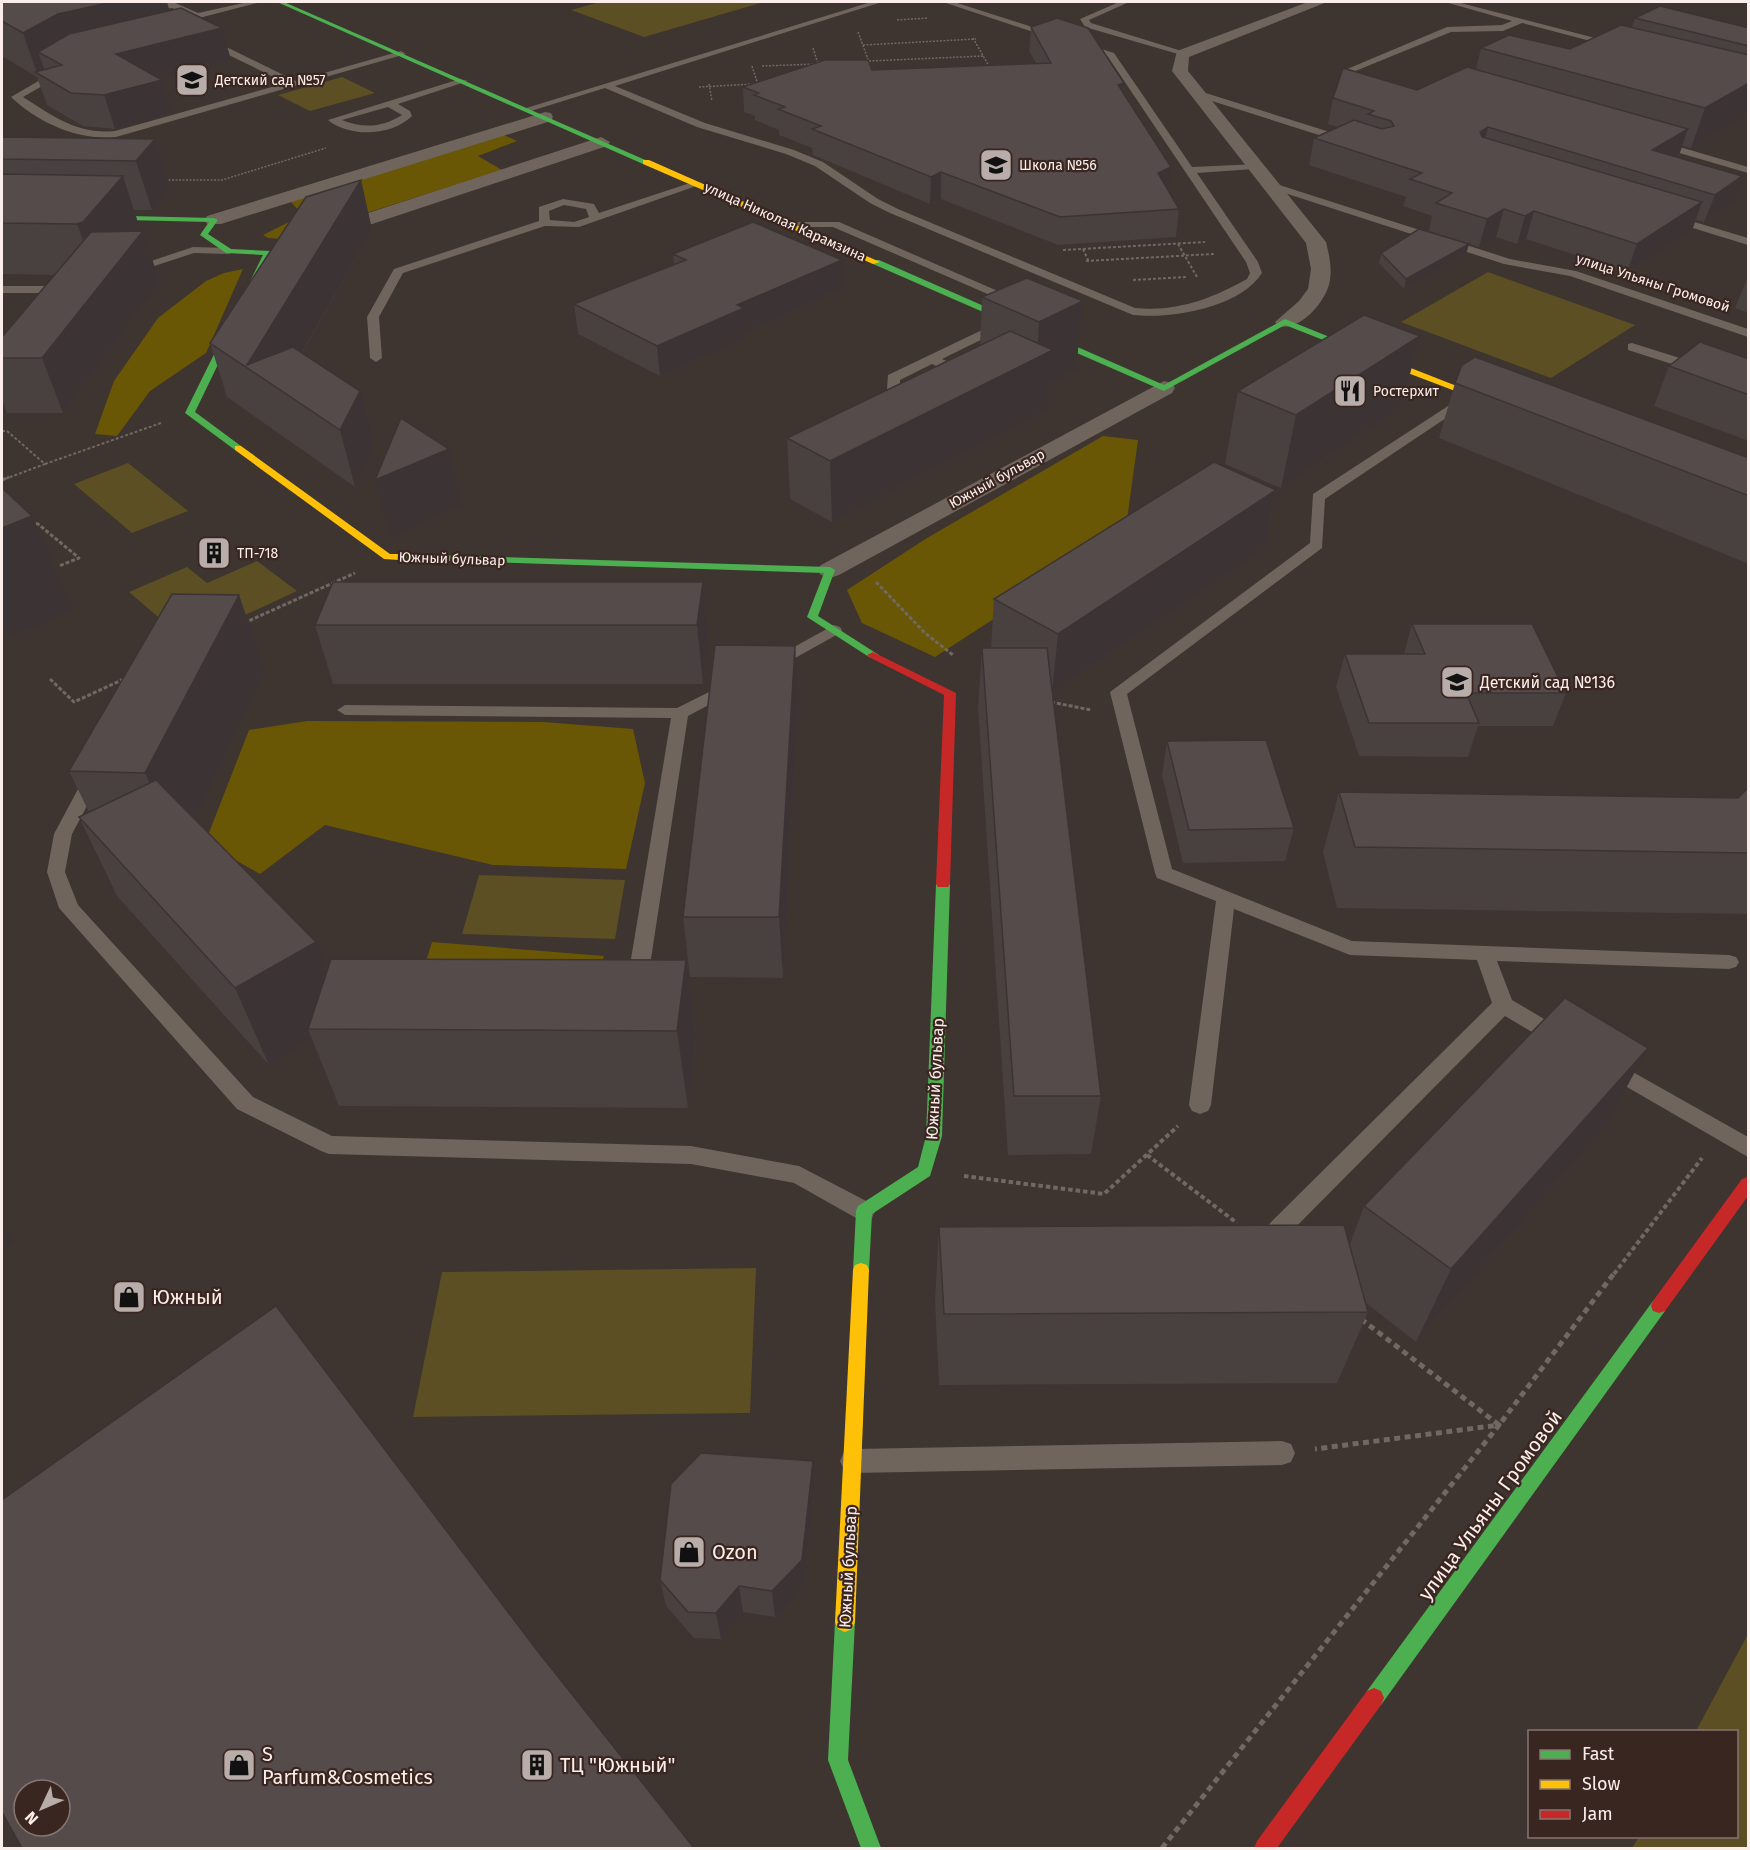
<svg xmlns="http://www.w3.org/2000/svg" width="1750" height="1850" viewBox="0 0 1750 1850" font-family="'Fira Sans',sans-serif">
<style>
.green{fill:#5c4f23}
.forest{fill:#695706}
.lines{fill:none;stroke-linecap:round;stroke-linejoin:round}
.path-far4{stroke:#716861;stroke-width:1.5;stroke-dasharray:2 1.5;stroke-linecap:butt}
.path-far3{stroke:#716861;stroke-width:2;stroke-dasharray:3 2;stroke-linecap:butt}
.path-far2{stroke:#716861;stroke-width:3;stroke-dasharray:4 2;stroke-linecap:butt}
.path-far1{stroke:#716861;stroke-width:4;stroke-dasharray:4.5 3;stroke-linecap:butt}
.path{stroke:#716861;stroke-width:5;stroke-dasharray:6 4.5;stroke-linecap:butt}
.lane{fill:#6f655c;fill-rule:evenodd}
.street{fill:#6f655c;fill-rule:evenodd}
.fast{fill:#4caf50;fill-rule:evenodd}
.slow{fill:#ffc107;fill-rule:evenodd}
.jam{fill:#c62828;fill-rule:evenodd}
.wall{fill:#494040}
.shaded-wall{fill:#3c3434}
.building{fill:#554b4a;stroke:#3c3434;stroke-width:1.5;fill-rule:evenodd}
.labels{text-anchor:middle;dominant-baseline:central;stroke-width:4.5;stroke-linejoin:round;paint-order:stroke}
.far-poi-label{font-size:14px;fill:#fbeeea;stroke:#3a2620;text-anchor:start}
.far-street-label{font-size:14px;fill:#fbeeea;stroke:#3a2620}
.poi-label{font-size:16px;fill:#fbeeea;stroke:#3a2620;text-anchor:start}
.street-label{font-size:16px;fill:#fbeeea;stroke:#3a2620}
.near-poi-label{font-size:20px;fill:#fbeeea;stroke:#3a2620;text-anchor:start}
.near-street-label{font-size:20px;fill:#fbeeea;stroke:#3a2620}
</style>
<rect width="100%" height="100%" fill="#3e3430"/>
<!-- green -->
<g class="green">
<polygon points="600,2 764,2 644,37 571,10"/>
<polygon points="342,77 375,93 310,111 278,95"/>
<polygon points="1488,272 1635,325 1551,378 1401,322"/>
<polygon points="128,463 188,511 132,533 74,484"/>
<polygon points="257,561 297,591 187,642 129,592 187,567 207,583"/>
<polygon points="479,875 625,880 615,939 462,934"/>
<polygon points="756,1268 750,1413 413,1417 442,1272"/>
<polygon points="1748,1634 1748,1848 1632,1848 1639,1837 1736,1836 1736,1732 1696,1731"/>
</g>
<!-- forest -->
<g class="forest">
<polygon points="504,135 517,141 478,156 502,170 284,239 268,238 263,235 303,215 289,200"/>
<polygon points="243,269 206,353 150,391 117,436 95,434 114,381 158,318 206,281 224,273"/>
<polygon points="1103,436 1138,440 1125,534 935,657 862,623 847,590 927,538"/>
<polygon points="307,721 543,722 633,729 645,783 626,869 493,865 325,825 260,874 205,843 249,730"/>
<polygon points="432,942 604,956 587,1007 412,1007"/>
</g>
<g class="lines">
<!-- path-far4 -->
<g class="path-far4">
<polyline points="897,20 928,18"/>
<polyline points="858,32 873,73"/>
<polyline points="973,38 990,68"/>
<polyline points="863,45 976,39"/>
<polyline points="813,48 819,67"/>
<polyline points="869,61 984,56"/>
<polyline points="752,66 758,85"/>
<polyline points="762,66 817,64"/>
<polyline points="709,84 712,101"/>
<polyline points="699,87 754,84"/>
<polyline points="165,180 222,180 326,148"/>
</g>
<!-- path-far3 -->
<g class="path-far3">
<polyline points="1178,244 1197,277"/>
<polyline points="1083,249 1089,262"/>
<polyline points="1063,250 1205,242"/>
<polyline points="1086,261 1214,254"/>
<polyline points="1133,280 1186,277"/>
<polyline points="2,431 7,431 45,464 5,479"/>
<polyline points="45,464 161,423"/>
</g>
<!-- path-far2 -->
<g class="path-far2">
<polyline points="2,480 9,477"/>
<polyline points="30,522 38,524 79,558 59,566"/>
<polyline points="876,582 925,633 953,655"/>
<polyline points="244,623 355,573"/>
<polyline points="50,679 74,702 126,678"/>
<polyline points="1051,702 1091,710"/>
</g>
<!-- path-far1 -->
<g class="path-far1">
<polyline points="1147,1155 1237,1223"/>
<polyline points="964,1176 1104,1194 1178,1126"/>
<polyline points="1614,1274 1702,1158"/>
</g>
<!-- path -->
<g class="path">
<polyline points="1361,1319 1499,1425 1615,1272"/>
<polyline points="1162,1848 1499,1425 1315,1449"/>
</g>
<!-- lane -->
<g class="lane">
<polygon points="173,2 198,13 248,2 261,2 172,25 169,24 169,20 189,15 172,8 142,12 138,9"/>
<path d="M871,2H882L615,86L705,123L794,150L823,162L878,199L898,209L1135,308C1177,312 1211,299 1247,279L1250,273L1246,262L1108,57L943,2H954L1114,53L1192,167L1258,164L1259,166L1254,169L1197,173L1258,262L1262,273C1240,308 1171,319 1133,315L890,213L870,203L815,166L786,154L697,127L605,88L531,111L523,109Z"/>
<polygon points="1119,2 1129,2 1089,20 1091,23 1185,52 1185,56 1085,27 1080,19"/>
<polygon points="1445,2 1457,2 1622,45 1617,48 1522,23 1503,31 1451,32 1348,74 1340,72 1447,27 1502,25 1512,21"/>
<path d="M204,39H210L296,81L401,51L406,54L116,137C79,141 38,123 11,97L59,69H65V73L23,97C53,116 78,135 115,131L286,83L204,43Z"/>
<path d="M460,79L468,81L398,104L410,111L412,116C392,136 350,138 328,120ZM388,107L402,115C383,127 364,129 342,120Z"/>
<polygon points="1196,90 1352,139 1353,141 1344,143 1193,95 1191,93"/>
<polygon points="1656,140 1748,167 1748,173 1652,145 1651,143"/>
<path d="M693,182L702,184L579,227L545,226L403,273L379,317L382,358L376,362L370,358L367,317L394,269L539,221V207L563,199L594,204L599,213ZM564,205L586,209L589,217L574,222L550,220L549,211Z"/>
<polygon points="1270,182 1510,259 1576,271 1748,329 1748,337 1570,276 1504,264 1266,187 1265,185"/>
<polygon points="1671,215 1748,238 1748,245 1667,220 1667,216"/>
<polygon points="792,222 839,222 1023,302 1013,305 833,227 788,227 788,223"/>
<polygon points="193,247 229,248 235,251 229,254 194,253 130,274 124,270"/>
<polygon points="68,286 72,287 72,293 2,293 2,286"/>
<polygon points="1003,320 1009,324 1007,327 942,359 969,371 969,377 959,377 932,364 900,380 900,387 920,396 920,402 910,402 887,389 888,375"/>
<polygon points="1632,343 1705,366 1706,369 1700,373 1628,350 1628,344"/>
<polygon points="1468,393 1475,397 1473,400 1325,499 1322,548 1127,694 1172,869 1352,941 1729,955 1736,957 1739,962 1736,967 1729,969 1497,961 1512,1000 1566,1032 1569,1038 1566,1044 1559,1046 1552,1044 1505,1016 1272,1251 1264,1254 1256,1251 1252,1244 1256,1237 1492,1003 1477,960 1350,955 1234,909 1211,1105 1208,1111 1200,1114 1192,1111 1189,1105 1216,901 1157,878 1155,873 1110,692 1310,543 1313,494"/>
<polygon points="834,625 840,627 842,630 840,633 779,667 767,667 765,663"/>
<polygon points="731,681 739,686 737,690 688,716 651,959 648,964 641,966 634,964 631,959 671,718 345,715 337,710 345,705 677,708"/>
<polygon points="94,770 103,776 72,834 65,872 78,905 253,1097 332,1136 691,1146 799,1166 872,1204 875,1211 872,1218 864,1221 856,1218 794,1183 691,1164 329,1154 321,1151 237,1109 59,908 47,872 54,834 85,776"/>
<polygon points="1608,1058 1748,1137 1748,1157 1601,1072 1597,1066 1601,1060"/>
<polygon points="1282,1441 1291,1444 1295,1453 1291,1462 1282,1465 853,1473 844,1470 840,1461 844,1452 853,1449"/>
</g>
<!-- street -->
<g class="street">
<path d="M1308,2H1327L1189,57L1188,71L1326,242C1329,254 1332,267 1330,280C1327,301 1300,332 1278,326L1275,322L1299,301L1308,289L1311,269L1306,243L1172,71L1177,51Z"/>
<polygon points="545,112 551,113 553,117 551,121 221,224 207,224 205,220 207,216"/>
<polygon points="601,137 610,142 607,146 333,237 326,239 316,233 319,229"/>
<polygon points="1164,381 1172,383 1175,388 1172,393 839,575 830,578 821,575 817,570 821,565"/>
</g>
<!-- fast -->
<g class="fast">
<polygon points="277,2 284,2 650,162 643,164"/>
<polygon points="2,213 214,218 218,220 208,234 231,249 271,251 272,253 195,412 241,446 241,450 235,450 185,413 263,255 226,253 200,235 209,222 2,217"/>
<polygon points="873,260 879,260 1164,385 1285,319 1399,365 1392,367 1285,325 1164,391 873,264"/>
<polygon points="399,554 830,567 835,570 818,616 879,655 873,658 869,657 807,617 824,573 395,559 395,555"/>
<polygon points="943,879 950,884 942,1136 930,1176 872,1214 869,1270 867,1275 861,1277 855,1275 853,1270 856,1211 858,1206 918,1167 926,1136 936,884"/>
<polygon points="1659,1299 1665,1301 1667,1306 1665,1311 1381,1705 1374,1708 1367,1705 1364,1698 1367,1691 1653,1301"/>
<polygon points="845,1612 852,1615 855,1622 848,1760 881,1848 861,1848 828,1760 835,1622 838,1615"/>
</g>
<!-- slow -->
<g class="slow">
<polygon points="643,160 649,160 880,262 873,264 643,164"/>
<polygon points="1392,363 1398,363 1500,403 1492,405 1392,367"/>
<polygon points="235,446 241,446 390,554 399,554 404,557 399,560 384,559 235,450"/>
<polygon points="861,1263 867,1265 869,1270 855,1622 852,1629 845,1632 838,1629 835,1622 853,1270 855,1265"/>
</g>
<!-- jam -->
<g class="jam">
<polygon points="873,652 956,693 950,884 948,887 938,887 936,884 944,695 869,657 867,655"/>
<polygon points="1748,1177 1748,1196 1665,1311 1659,1313 1653,1311 1651,1306 1653,1301 1742,1179"/>
<polygon points="1374,1688 1381,1691 1384,1698 1381,1705 1277,1848 1254,1848 1257,1841 1367,1691"/>
</g>
</g>
<!-- wall -->
<g class="wall">
<polygon points="2,2 170,11 231,60 159,78 172,113 115,129 83,126 47,105 37,77 2,56"/>
<polygon points="1635,18 1749,28 1749,114 1691,148 1682,146 1679,155 1677,157 1732,203 1704,222 1696,220 1692,230 1627,272 1526,239 1517,244 1496,237 1479,247 1429,231 1432,216 1403,206 1406,197 1309,165 1314,138 1338,127 1328,124 1333,98 1417,90 1476,69 1481,48 1570,49 1632,27"/>
<polygon points="1031,27 1124,83 1123,94 1171,167 1168,190 1179,209 1176,237 1058,245 941,199 930,204 813,155 812,148 779,135 779,130 755,120 755,116 744,112 743,87 872,70 1036,63 1029,51"/>
<polygon points="2,137 155,139 170,187 152,210 134,210 139,226 135,231 160,283 63,413 7,413 2,400 2,337 55,275 2,274"/>
<polygon points="361,180 372,230 302,353 374,447 355,487 227,397 210,343"/>
<polygon points="1381,253 1466,254 1404,289 1379,263"/>
<polygon points="673,254 842,289 745,332 746,338 660,376 578,334 574,304 674,264"/>
<polygon points="1749,274 1749,313 1735,308"/>
<polygon points="1027,278 1076,371 1050,384 1048,409 832,522 790,499 787,438 980,345 982,297"/>
<polygon points="1420,336 1401,407 1281,488 1225,464 1238,391"/>
<polygon points="1749,359 1749,441 1654,406 1669,366"/>
<polygon points="1455,383 1749,458 1749,564 1439,438"/>
<polygon points="1276,490 1265,548 1052,693 1101,1096 1091,1154 1008,1155 978,707 982,648 991,648 994,599"/>
<polygon points="703,582 708,641 703,684 333,684 315,625"/>
<polygon points="239,595 265,672 194,819 327,971 686,960 696,1038 688,1108 339,1106 312,1039 269,1065 117,896 79,817 89,812 69,771"/>
<polygon points="1412,624 1566,693 1553,726 1478,726 1468,757 1359,756 1336,687 1345,654 1404,654"/>
<polygon points="798,705 783,978 690,977 683,917"/>
<polygon points="1167,741 1294,828 1285,861 1183,863 1162,775"/>
<polygon points="1749,787 1749,914 1337,908 1323,852 1339,792 1738,798"/>
<polygon points="1606,1125 1416,1342 1366,1303 1368,1312 1337,1383 939,1385 935,1301 939,1227 1350,1244 1364,1206"/>
<polygon points="814,1489 804,1587 775,1617 743,1612 721,1639 694,1638 666,1606 660,1580"/>
</g>
<!-- shaded-wall -->
<g class="shaded-wall">
<polygon points="112,2 167,2 176,32 38,52 46,74 37,73 23,33 58,14"/>
<polygon points="222,28 231,60 126,87 116,54"/>
<polygon points="162,80 172,113 115,129 104,95"/>
<polygon points="1124,83 1122,108 1118,85"/>
<polygon points="1749,83 1749,114 1691,148 1705,108"/>
<polygon points="1488,127 1481,154 1480,132"/>
<polygon points="1688,129 1679,155 1647,175 1652,150"/>
<polygon points="155,139 170,187 152,210 136,161"/>
<polygon points="1171,167 1168,194 1158,173"/>
<polygon points="941,172 941,199 930,204 931,177"/>
<polygon points="123,176 139,226 101,273 96,275 77,224"/>
<polygon points="1742,176 1732,203 1704,222 1715,195"/>
<polygon points="361,180 372,230 280,390 247,365"/>
<polygon points="1702,202 1692,230 1627,272 1637,244"/>
<polygon points="1504,209 1496,237 1479,247 1487,219"/>
<polygon points="1534,211 1526,239 1517,244 1525,216"/>
<polygon points="143,231 160,283 63,413 42,358"/>
<polygon points="1469,244 1466,254 1404,289 1406,279"/>
<polygon points="842,260 842,289 745,332 746,338 660,376 657,346 737,305"/>
<polygon points="1083,301 1076,371 1050,384 1048,409 832,522 830,461 1037,358 1039,322"/>
<polygon points="1420,336 1401,407 1281,488 1296,415"/>
<polygon points="360,391 374,447 355,487 340,430"/>
<polygon points="449,449 461,505 390,537 375,480"/>
<polygon points="1276,490 1265,548 1052,693 1058,634"/>
<polygon points="32,516 73,610 2,640 2,528"/>
<polygon points="703,582 708,641 703,684 697,625"/>
<polygon points="239,595 265,672 179,851 145,773"/>
<polygon points="795,646 798,705 783,978 779,917"/>
<polygon points="316,942 345,1020 308,1029 312,1039 269,1065 235,988"/>
<polygon points="686,960 696,1038 688,1108 677,1031"/>
<polygon points="1648,1048 1606,1125 1416,1342 1451,1269"/>
<polygon points="2,1223 14,1242 2,1250"/>
<polygon points="813,1461 814,1489 804,1587 775,1617 772,1591"/>
<polygon points="739,1586 743,1612 721,1639 716,1613"/>
</g>
<!-- building -->
<g class="building">
<polygon points="2,2 112,2 58,14 23,33 2,21"/>
<polygon points="1660,6 1749,28 1749,46 1635,18"/>
<polygon points="181,8 222,28 116,54 162,80 104,95 71,93 35,72 62,65 38,52 69,34"/>
<polygon points="1057,18 1088,28 1124,83 1118,85 1171,167 1158,173 1179,209 1060,217 941,172 931,177 812,129 821,126 778,109 785,107 754,95 759,93 743,87 825,60 868,60 872,70 1051,63 1031,27"/>
<polygon points="1621,25 1749,55 1749,83 1705,108 1481,48 1509,35 1570,49"/>
<polygon points="1467,67 1688,129 1652,150 1742,176 1715,195 1488,127 1480,132 1482,137 1702,202 1637,244 1534,211 1525,216 1504,209 1487,219 1436,203 1452,193 1410,179 1422,173 1314,138 1354,120 1382,129 1394,126 1391,121 1368,114 1374,111 1333,98 1343,68 1417,90"/>
<polygon points="2,137 155,139 136,161 2,159"/>
<polygon points="2,174 123,176 83,222 77,224 2,223"/>
<polygon points="361,180 247,365 293,347 360,391 340,430 210,343 306,197"/>
<polygon points="753,222 842,260 737,305 744,308 657,346 574,304 686,260 673,254"/>
<polygon points="1419,229 1469,244 1406,279 1381,253"/>
<polygon points="143,231 42,358 2,358 2,337 91,232"/>
<polygon points="1027,278 1083,301 1039,322 982,297"/>
<polygon points="1364,315 1420,336 1296,415 1238,391"/>
<polygon points="1010,331 1053,350 830,461 787,438"/>
<polygon points="1700,342 1749,359 1749,395 1669,366"/>
<polygon points="1475,357 1749,458 1749,496 1455,383 1462,365"/>
<polygon points="401,418 449,449 375,480"/>
<polygon points="1214,462 1276,490 1058,634 994,599"/>
<polygon points="2,488 32,516 2,528"/>
<polygon points="333,582 703,582 697,625 315,625"/>
<polygon points="172,594 239,595 145,773 69,771"/>
<polygon points="1412,624 1532,624 1566,693 1466,693 1479,723 1369,723 1345,654 1425,654"/>
<polygon points="715,645 795,646 779,917 683,917"/>
<polygon points="982,648 1047,648 1101,1096 1014,1096"/>
<polygon points="1266,740 1294,828 1189,830 1167,741"/>
<polygon points="156,780 316,942 235,988 79,817"/>
<polygon points="1749,787 1749,853 1355,847 1339,792 1738,798"/>
<polygon points="331,959 686,960 677,1031 308,1029"/>
<polygon points="1565,998 1648,1048 1451,1269 1364,1206"/>
<polygon points="1344,1225 1368,1312 944,1314 939,1227"/>
<path d="M276,1306L536,1649L694,1848H22L2,1812V1500ZM24,1790H60V1826H24Z"/>
<polygon points="701,1453 813,1461 802,1560 772,1591 739,1586 716,1613 688,1612 660,1580 671,1484"/>
</g>
<!-- icons -->
<defs>
<g id="school-square" transform="scale(1.725)"><rect x="-9" y="-9" width="18" height="18" rx="4" fill="#b9ada9" stroke="#3a2620"/><path d="M0-5L7-2L0 1L-7-2ZM-4 1L0 2.5L4 1V4Q0 6-4 4Z" fill="#111"/></g>
<g id="restaurant-square" transform="scale(1.725)"><rect x="-9" y="-9" width="18" height="18" rx="4" fill="#b9ada9" stroke="#3a2620"/><path d="M-5-6h1v4h1v-4h1v4h1v-4h1v5L-1.5 .5V6h-2V.5L-5-1ZM5-6V6H3V1.5H1.5Q1.5-4 5-6Z" fill="#111"/></g>
<g id="building-square" transform="scale(1.725)"><rect x="-9" y="-9" width="18" height="18" rx="4" fill="#b9ada9" stroke="#3a2620"/><path d="M-4-6H4V6H1V3H-1V6H-4ZM-2.5-4.3h1.7v1.8h-1.7ZM.8-4.3h1.7v1.8H.8ZM-2.5-1h1.7V.8h-1.7ZM.8-1h1.7V.8H.8Z" fill="#111"/></g>
<g id="shop-square" transform="scale(1.725)"><rect x="-9" y="-9" width="18" height="18" rx="4" fill="#b9ada9" stroke="#3a2620"/><path d="M-5-2.5h2.3a2.7 3.5 0 0 1 5.4 0H5L5.5 6h-11ZM-1.5-2.5h3a1.5 2.3 0 0 0-3 0Z" fill="#111"/></g>
</defs>
<g fill-rule="evenodd">
<use href="#school-square" x="192" y="80"/>
<use href="#school-square" x="996" y="165"/>
<use href="#restaurant-square" x="1350" y="391"/>
<use href="#building-square" x="214" y="553"/>
<use href="#school-square" x="1457" y="682"/>
<use href="#shop-square" x="129" y="1297"/>
<use href="#shop-square" x="689" y="1552"/>
<use href="#shop-square" x="239" y="1765"/>
<use href="#building-square" x="537" y="1765"/>
</g>
<g class="labels">
<!-- far-poi labels -->
<g class="far-poi-label">
<text x="215" y="80">Детский сад №57</text>
<text x="1019" y="165">Школа №56</text>
<text x="1373" y="391">Ростерхит</text>
<text x="237" y="553">ТП-718</text>
</g>
<!-- far-street labels -->
<g class="far-street-label">
<text transform="translate(785 222) rotate(24)">улица Николая Карамзина</text>
<text transform="translate(1653 283) rotate(18)">улица Ульяны Громовой</text>
<text transform="translate(997 479) rotate(-29)">Южный бульвар</text>
<text transform="translate(452 559) rotate(2)">Южный бульвар</text>
</g>
<!-- poi labels -->
<g class="poi-label">
<text x="1480" y="682">Детский сад №136</text>
</g>
<!-- street labels -->
<g class="street-label">
<text transform="translate(935 1079) rotate(-87)">Южный бульвар</text>
<text transform="translate(848 1567) rotate(-87)">Южный бульвар</text>
</g>
<!-- near-poi labels -->
<g class="near-poi-label">
<text x="152" y="1297">Южный</text>
<text x="712" y="1552">Ozon</text>
<text x="262" y="1754">S<tspan x="262" dy="23">Parfum&amp;Cosmetics</tspan></text>
<text x="560" y="1765">ТЦ "Южный"</text>
</g>
<!-- near-street labels -->
<g class="near-street-label">
<text transform="translate(1490 1505) rotate(-54)">улица Ульяны Громовой</text>
</g>
</g>
<!-- border -->
<rect width="1750" height="1850" fill="none" stroke="#fbeeea" stroke-width="6"/>
<!-- legend -->
<rect x="1528" y="1730" width="210" height="108" fill="#3a2620" stroke="#877671" stroke-width="1.5"/>
<rect x="1540" y="1750" width="30" height="9" fill="#4caf50" stroke="#877671" stroke-width="1.5"/>
<text x="1582" y="1760" font-size="18" fill="#fbeeea">Fast</text>
<rect x="1540" y="1780" width="30" height="9" fill="#ffc107" stroke="#877671" stroke-width="1.5"/>
<text x="1582" y="1790" font-size="18" fill="#fbeeea">Slow</text>
<rect x="1540" y="1810" width="30" height="9" fill="#c62828" stroke="#877671" stroke-width="1.5"/>
<text x="1582" y="1820" font-size="18" fill="#fbeeea">Jam</text>
<!-- north arrow -->
<g transform="translate(42 1808) rotate(226)"><circle r="28" fill="#3a2620" stroke="#877671" stroke-width="1.5"/>
<path d="M0-4.5L10 22L0 15L-10 22Z" fill="#b9ada9"/>
<text y="-9" font-size="16" font-weight="bold" text-anchor="middle" fill="#fbeeea">N</text>
</g>
</svg>
